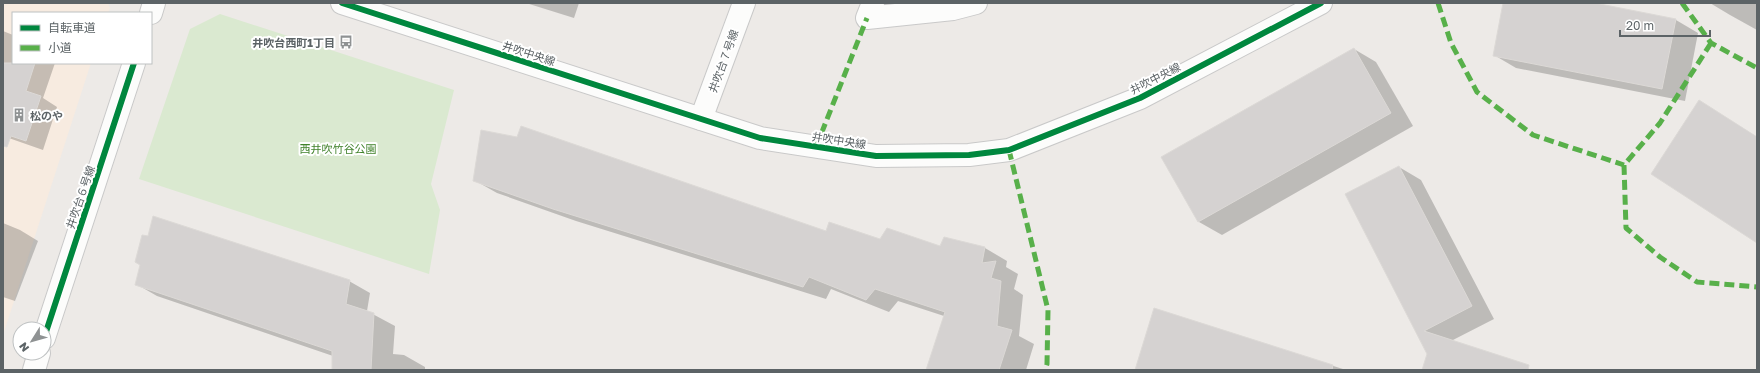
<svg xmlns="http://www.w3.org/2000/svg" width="1760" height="373" viewBox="0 0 1760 373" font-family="'Golos Text','Noto Sans JP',sans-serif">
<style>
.commercial{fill:#f7ebe0}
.green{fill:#dae9d0}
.shadow{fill:#0003}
.building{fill:#d5d2d1;stroke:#dcd9d6}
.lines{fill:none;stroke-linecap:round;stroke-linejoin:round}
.minor-casing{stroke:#c9c9c9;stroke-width:24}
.tertiary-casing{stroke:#c9c9c9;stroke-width:24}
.minor{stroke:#fcfcfb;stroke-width:22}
.tertiary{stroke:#fcfcfb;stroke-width:22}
.quiet{stroke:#58b04a;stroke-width:5;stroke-dasharray:10 5;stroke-linecap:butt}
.cycleway-casing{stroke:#fff;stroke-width:8}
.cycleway{stroke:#00873e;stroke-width:6}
.labels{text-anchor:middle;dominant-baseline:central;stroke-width:4;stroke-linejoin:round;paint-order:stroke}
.poi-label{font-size:11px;font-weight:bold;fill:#5c6366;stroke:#fff;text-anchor:end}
.street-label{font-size:11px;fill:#5c6366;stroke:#fff}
.park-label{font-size:11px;fill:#42832d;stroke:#fff}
</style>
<rect width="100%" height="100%" fill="#edeae7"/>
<!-- commercial -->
<polygon class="commercial" points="3,3 108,3 110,8 108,13 13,13 13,63 91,63 3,335"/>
<!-- green -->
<polygon class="green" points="220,14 454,90 431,184 440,210 429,274 139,179 190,29"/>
<!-- shadow -->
<g class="shadow">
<polygon points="526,3 579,3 574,18"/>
<polygon points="1504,3 1590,3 1676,20 1698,33 1685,101 1516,68 1494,55"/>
<polygon points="1710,3 1757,3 1757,30 1730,15"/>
<polygon points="3,31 13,35 13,63 55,63 43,98 57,107 43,150 3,136"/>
<polygon points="1354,49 1376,62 1413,126 1222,235 1199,222 1163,158"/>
<polygon points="1699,101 1757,137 1757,242"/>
<polygon points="1399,167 1421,180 1494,319 1451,341 1515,370 1423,370 1428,354 1346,194"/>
<polygon points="474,180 827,233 940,247 985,248 1007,261 1006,267 1018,274 1014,289 1023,295 1019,336 1034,344 1026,370 927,370 944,316 898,301 889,312 831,289 826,299 576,221 497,193"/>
<polygon points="3,223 20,230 38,241 15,301 3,297"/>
<polygon points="349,281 370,293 367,311 395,326 393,354 404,355 425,367 425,370 333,370 333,356 157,296 136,284"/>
<polygon points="1155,309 1346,370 1136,370"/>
</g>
<!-- building -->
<g class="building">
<polygon points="1503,3 1595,3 1676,19 1662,89 1493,56"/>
<polygon points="1354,48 1391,113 1198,222 1161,157"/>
<polygon points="3,63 35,63 26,91 41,96 26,141 11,136 7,147 3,146"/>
<polygon points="1699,100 1757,137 1757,243 1651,174"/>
<polygon points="521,126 826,231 829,222 880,239 887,228 940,246 944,237 985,247 982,263 996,261 991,278 1001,281 997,326 1012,330 999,370 926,370 945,312 875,289 866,300 809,277 803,287 553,209 473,181 481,130 517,137"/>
<polygon points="1399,166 1472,306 1424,331 1529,365 1528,370 1422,370 1427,354 1345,194"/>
<polygon points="153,216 350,280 346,304 374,313 371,370 332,370 332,351 135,285 140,265 135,262 142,235 148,236"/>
<polygon points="1154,308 1333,365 1332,370 1135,370"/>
</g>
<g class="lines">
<!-- minor casing -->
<g class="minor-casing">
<polyline id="minor" points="873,3 867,18 953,9 976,3"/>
</g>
<!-- tertiary casing -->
<g class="tertiary-casing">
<g id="tertiary">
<polyline points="342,3 760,138 876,156 969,155 1009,150 1140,98 1321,3"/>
<polyline points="151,13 154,3"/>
<polyline points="701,119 744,3"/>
<polyline points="44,338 134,63"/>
<polyline points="34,370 39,353"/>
</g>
</g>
<!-- minor -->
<use href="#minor" class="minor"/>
<!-- tertiary -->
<use href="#tertiary" class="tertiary"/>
<!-- quiet -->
<g class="quiet">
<polyline points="1438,3 1451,43 1477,92 1533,135 1624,165"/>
<polyline points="1682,3 1711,43 1757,68"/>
<polyline points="1711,43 1660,123 1624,165 1626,228 1660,257 1697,282 1757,287"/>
<polyline points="816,147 867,18"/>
<polyline points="1009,150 1048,310 1047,364 1045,370"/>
</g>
<!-- cycleway casing -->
<g class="cycleway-casing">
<g id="cycleway">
<polyline points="342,3 760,138 876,156 969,155 1009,150 1140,98 1321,3"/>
<polyline points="44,338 134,63"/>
</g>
</g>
<!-- cycleway -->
<use href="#cycleway" class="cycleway"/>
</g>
<!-- icons -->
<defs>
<g id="bus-bare" transform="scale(1.08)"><path d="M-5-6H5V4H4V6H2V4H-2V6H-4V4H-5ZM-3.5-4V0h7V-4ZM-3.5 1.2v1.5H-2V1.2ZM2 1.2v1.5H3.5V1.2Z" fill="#8f9293" stroke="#fff" stroke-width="2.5" paint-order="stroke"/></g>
<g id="building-bare" transform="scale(1.08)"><path d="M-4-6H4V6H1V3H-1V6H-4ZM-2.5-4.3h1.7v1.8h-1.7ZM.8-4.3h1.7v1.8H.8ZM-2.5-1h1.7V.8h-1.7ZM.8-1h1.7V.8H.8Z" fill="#8f9293" stroke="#fff" stroke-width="2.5" paint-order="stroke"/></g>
</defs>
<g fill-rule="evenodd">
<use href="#bus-bare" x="346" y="42"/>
<use href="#building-bare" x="19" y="115"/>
</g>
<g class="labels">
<!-- poi labels -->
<g class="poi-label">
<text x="335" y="42">井吹台西町1丁目</text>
<text x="30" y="115" text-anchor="start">松のや</text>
</g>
<!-- street labels -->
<g class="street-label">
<text transform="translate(529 53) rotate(18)">井吹中央線</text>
<text transform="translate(723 61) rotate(-70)">井吹台７号線</text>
<text transform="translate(1155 78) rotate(-27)">井吹中央線</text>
<text transform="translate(839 140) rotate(9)">井吹中央線</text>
<text transform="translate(80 197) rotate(-71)">井吹台６号線</text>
</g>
<!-- park labels -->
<g class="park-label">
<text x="338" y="148">西井吹竹谷公園</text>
</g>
</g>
<!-- border -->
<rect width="1760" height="373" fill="none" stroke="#5c6366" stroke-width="8"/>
<!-- legend -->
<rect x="12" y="12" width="140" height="52" fill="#ffffff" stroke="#bec1c2"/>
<rect x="20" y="25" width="20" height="6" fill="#00873e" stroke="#bec1c2"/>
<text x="48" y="32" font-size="12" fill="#5c6366">自転車道</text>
<rect x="20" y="45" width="20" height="6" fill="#58b04a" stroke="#bec1c2"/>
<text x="48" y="52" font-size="12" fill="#5c6366">小道</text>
<!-- north arrow -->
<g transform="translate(32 341) rotate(233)"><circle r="19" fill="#ffffff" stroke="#bec1c2"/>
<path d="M0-3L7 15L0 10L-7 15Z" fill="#8f9293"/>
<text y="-6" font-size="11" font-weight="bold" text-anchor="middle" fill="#5c6366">N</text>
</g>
<!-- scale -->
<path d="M1620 30v6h90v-6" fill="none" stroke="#5c6366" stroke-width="2"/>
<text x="1626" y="30" font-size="12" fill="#5c6366" stroke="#ffffff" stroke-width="3" paint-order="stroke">20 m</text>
</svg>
